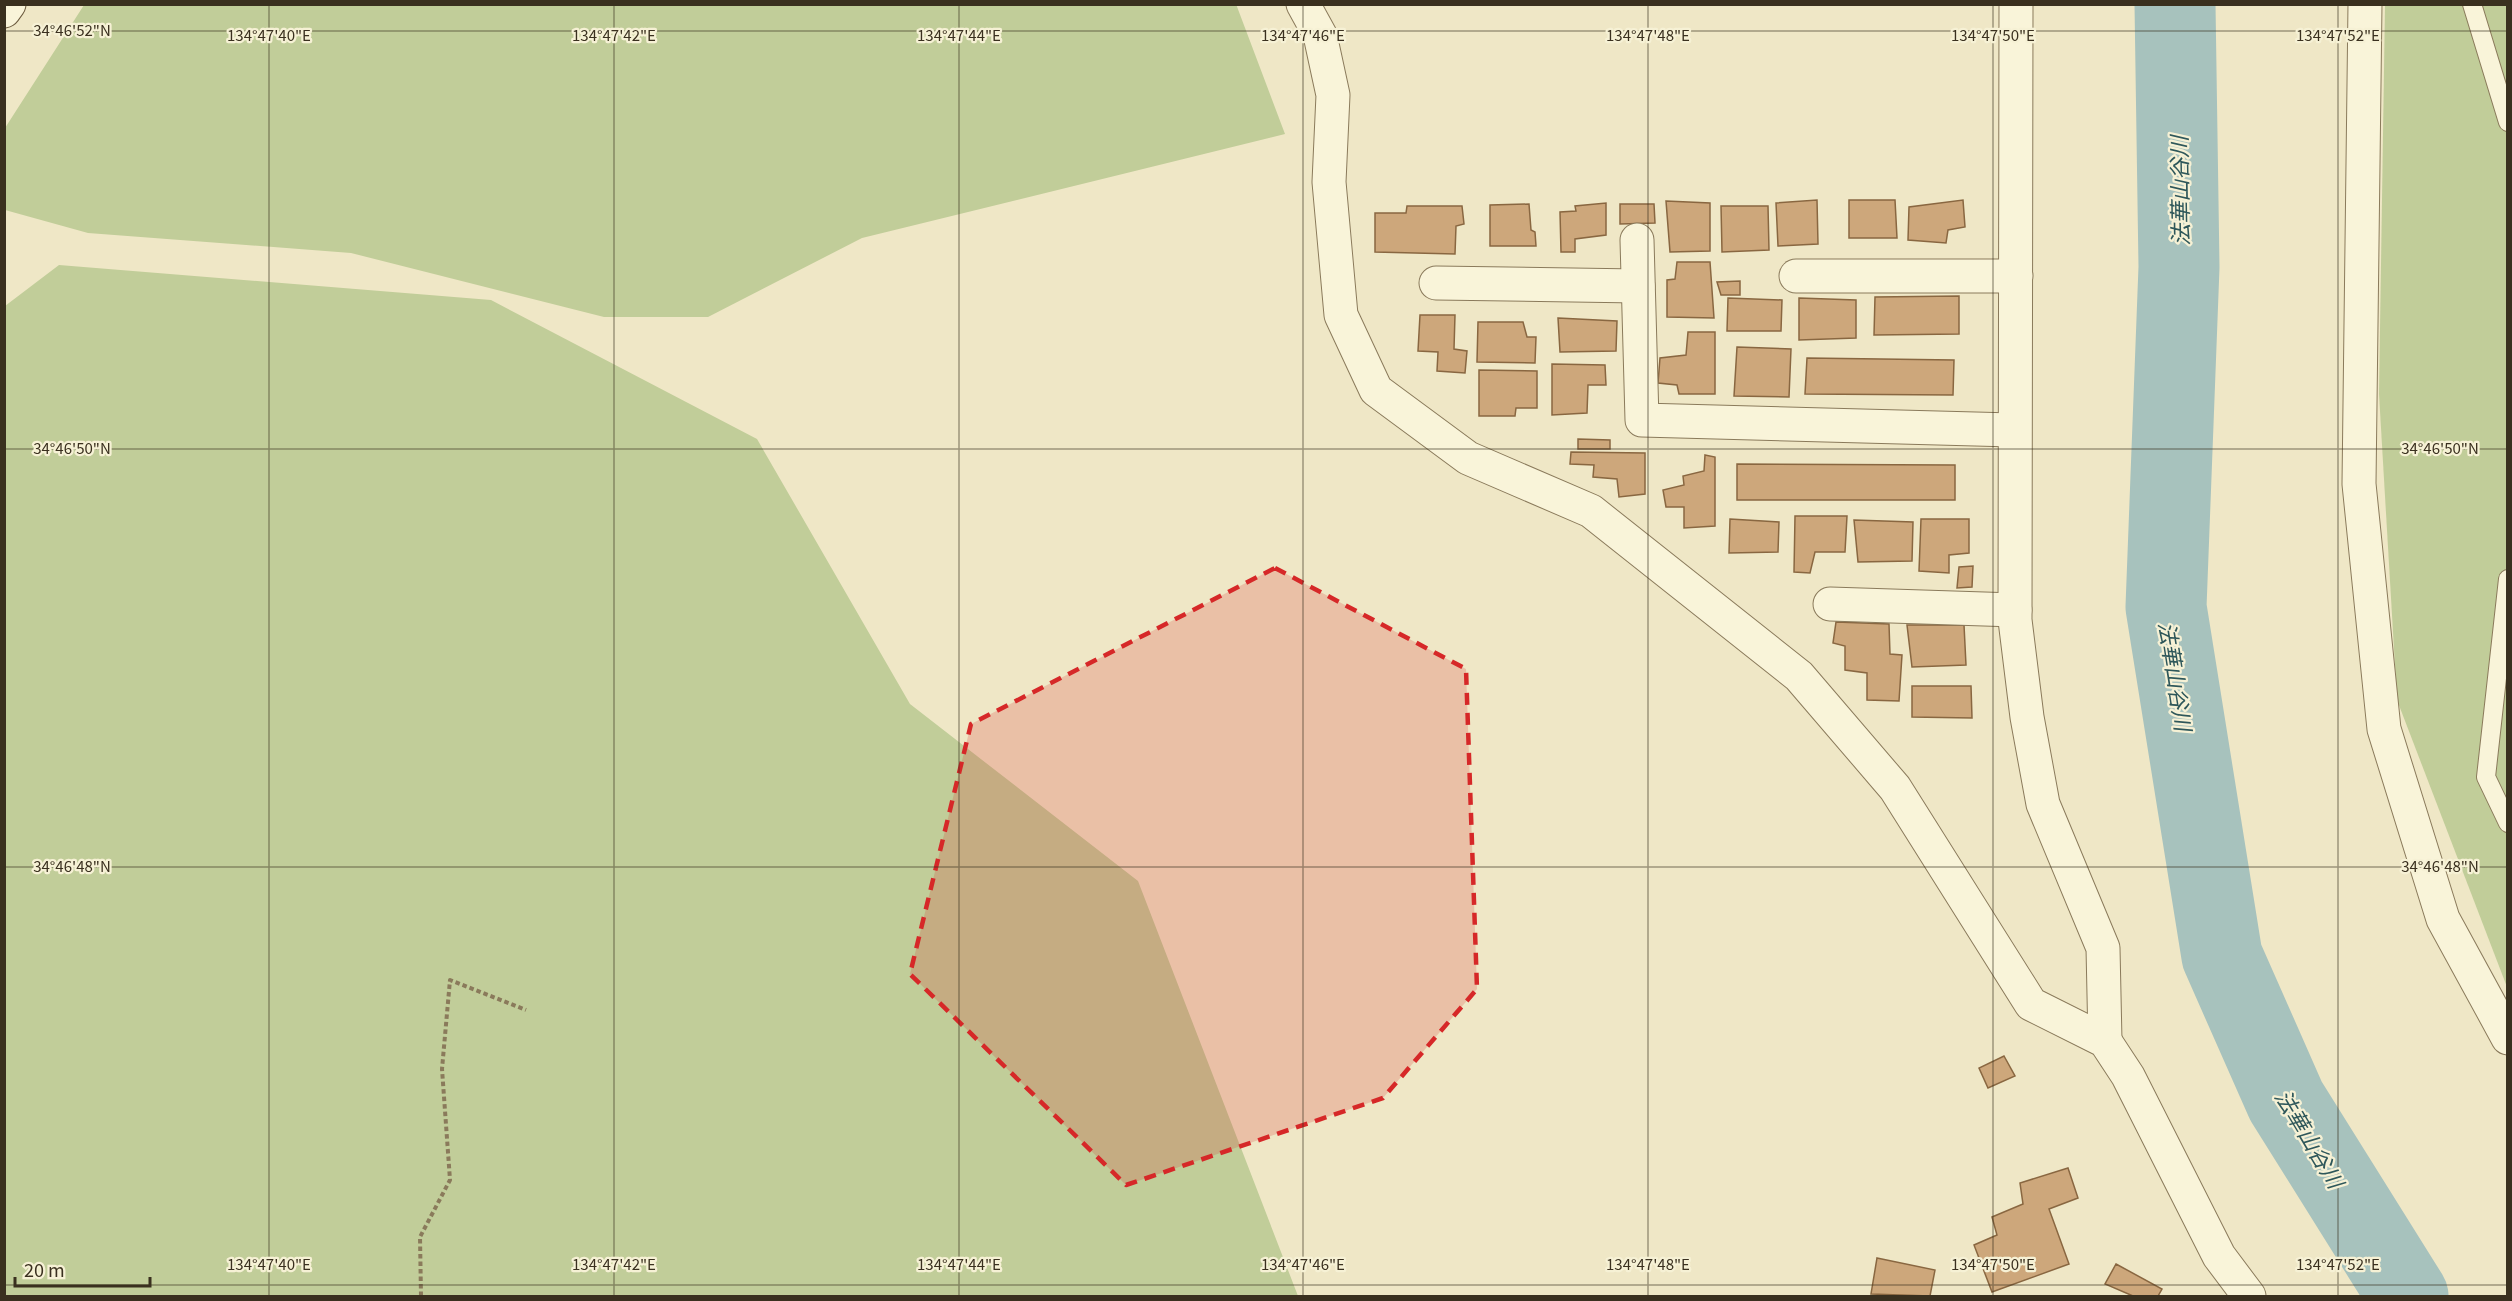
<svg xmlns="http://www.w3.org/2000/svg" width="2512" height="1301" viewBox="0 0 2512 1301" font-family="Georgia,'Noto Sans JP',serif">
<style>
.green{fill:#c1cd99}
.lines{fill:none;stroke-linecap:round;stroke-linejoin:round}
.river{stroke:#a7c2bd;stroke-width:81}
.building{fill:#cda77b;stroke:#896741;stroke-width:1.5}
.service-casing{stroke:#8a7a5b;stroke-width:20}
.minor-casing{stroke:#8a7a5b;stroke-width:35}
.tertiary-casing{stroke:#8a7a5b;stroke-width:35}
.secondary-casing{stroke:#6c5b3e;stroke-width:35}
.path{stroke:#8a7a5b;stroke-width:4;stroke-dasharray:4.5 3;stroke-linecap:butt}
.service{stroke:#f9f4d9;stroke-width:18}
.minor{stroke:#f9f4d9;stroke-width:33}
.tertiary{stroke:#f9f4d9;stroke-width:33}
.secondary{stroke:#f9f4d9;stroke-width:33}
.marked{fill:#d62828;fill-opacity:0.2;stroke:#d62828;stroke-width:4.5;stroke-dasharray:12 8;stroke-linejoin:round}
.ticks{fill:none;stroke:#3a301f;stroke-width:1.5;stroke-opacity:0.45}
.labels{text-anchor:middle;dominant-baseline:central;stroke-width:4.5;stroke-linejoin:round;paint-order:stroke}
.water-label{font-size:22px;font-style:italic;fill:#2e575a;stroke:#f6f1d5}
.ticks-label{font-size:15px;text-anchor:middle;fill:#3a301f;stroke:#f6f1d5;stroke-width:4.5;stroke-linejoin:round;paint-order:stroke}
</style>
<rect width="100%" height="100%" fill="#efe7c6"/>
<!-- green -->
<g class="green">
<polygon points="1236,4 1285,134 862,238 708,317 604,317 351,253 88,233 5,210 5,128 84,5"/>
<polygon points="2385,5 2507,5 2507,987 2397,700 2379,394"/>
<polygon points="59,265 491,300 757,439 910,704 1138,881 1298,1296 5,1296 5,306"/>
</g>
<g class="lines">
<!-- river -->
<polyline class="river" points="2175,4 2179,267 2166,607 2222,956 2286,1101 2408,1296"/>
</g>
<!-- building -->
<g class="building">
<polygon points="1817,200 1818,244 1778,246 1776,203"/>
<polygon points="1849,200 1895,200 1897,238 1849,238"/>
<polygon points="1963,200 1965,227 1948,230 1946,243 1908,240 1909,207"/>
<polygon points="1666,201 1710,203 1710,251 1670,252"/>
<polygon points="1606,203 1606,235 1575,239 1575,252 1561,252 1560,212 1576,211 1575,206"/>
<polygon points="1529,204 1531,230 1535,232 1536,246 1490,246 1490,205"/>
<polygon points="1620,204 1654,204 1655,223 1620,224"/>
<polygon points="1407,206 1462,206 1464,224 1456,226 1455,254 1375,252 1375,213 1406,213"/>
<polygon points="1721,206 1768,206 1769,250 1722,252"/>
<polygon points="1677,262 1710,262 1714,318 1667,317 1667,280 1675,279"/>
<polygon points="1740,281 1740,295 1721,295 1717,282"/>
<polygon points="1959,296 1959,334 1874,335 1875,297"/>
<polygon points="1728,298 1782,300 1781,331 1727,331"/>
<polygon points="1799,298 1856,300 1856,338 1799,340"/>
<polygon points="1420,315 1455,315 1454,349 1467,351 1465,373 1437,371 1438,352 1418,351"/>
<polygon points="1558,318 1617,321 1616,351 1560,352"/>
<polygon points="1478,322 1523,322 1527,337 1536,337 1535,363 1477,362"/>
<polygon points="1688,332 1715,332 1715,394 1679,394 1677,385 1658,383 1660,358 1686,355"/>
<polygon points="1737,347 1791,349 1789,397 1734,396"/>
<polygon points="1807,358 1954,360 1953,395 1805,394"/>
<polygon points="1552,364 1605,365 1606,385 1588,385 1587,413 1552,415"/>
<polygon points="1479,370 1537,371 1537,408 1516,408 1515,416 1479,416"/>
<polygon points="1578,439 1610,440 1610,449 1578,449"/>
<polygon points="1571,452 1645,453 1645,494 1619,497 1617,479 1593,477 1594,465 1570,464"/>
<polygon points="1705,455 1715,457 1715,526 1684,528 1684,507 1666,507 1663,490 1684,485 1683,476 1704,471"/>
<polygon points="1737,464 1955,465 1955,500 1737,500"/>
<polygon points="1795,516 1847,516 1845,552 1815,552 1810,573 1794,572"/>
<polygon points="1730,519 1779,522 1778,552 1729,553"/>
<polygon points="1921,519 1969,519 1969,553 1949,555 1949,573 1919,571"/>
<polygon points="1854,520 1913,522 1912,561 1858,562"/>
<polygon points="1973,566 1972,587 1957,588 1959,567"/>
<polygon points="1836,622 1889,624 1890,654 1902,655 1899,701 1867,700 1867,673 1845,670 1845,646 1833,643"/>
<polygon points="1907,625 1964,625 1966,665 1912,667"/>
<polygon points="1912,686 1971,686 1972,718 1912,717"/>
<polygon points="2004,1056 2015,1076 1988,1088 1979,1068"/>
<polygon points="2068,1168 2078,1198 2049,1209 2069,1264 1992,1292 1974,1245 1997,1235 1992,1217 2023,1204 2020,1183"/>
<polygon points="1877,1258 1935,1270 1930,1296 1871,1294"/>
<polygon points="2116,1264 2162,1289 2158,1296 2133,1296 2105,1284"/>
</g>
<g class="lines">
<!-- service casing -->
<g class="service-casing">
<g id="service">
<polyline points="2472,4 2508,122"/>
<polyline points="2508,579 2486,777 2508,823"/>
</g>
</g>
<!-- minor casing -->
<g class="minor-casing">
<g id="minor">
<polyline points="1303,4 1320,35 1333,95 1329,182 1341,315 1376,390 1468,458 1591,511 1799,676 1895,788 2031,1004 2105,1041 2128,1076 2219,1256 2249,1296"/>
<polyline points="2016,4 2015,620 2027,717 2043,804 2103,948 2105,1041"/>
<polyline points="1637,240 1642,420 2013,430"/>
<polyline points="1796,276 2016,276"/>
<polyline points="1436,283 1638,286"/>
<polyline points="1830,604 2015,610"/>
</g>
</g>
<!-- tertiary casing -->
<g class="tertiary-casing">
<polyline id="tertiary" points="2365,4 2359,484 2384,729 2443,919 2508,1038"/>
</g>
<!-- secondary casing -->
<g class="secondary-casing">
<polyline id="secondary" points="4,11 9,4"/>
</g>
<!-- path -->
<polyline class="path" points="421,1296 420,1237 450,1180 442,1069 450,980 526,1010"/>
<!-- service -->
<use href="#service" class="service"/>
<!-- minor -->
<use href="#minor" class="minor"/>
<!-- tertiary -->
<use href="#tertiary" class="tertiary"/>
<!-- secondary -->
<use href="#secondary" class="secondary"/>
</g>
<!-- marked area -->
<path class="marked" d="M1275,568L1466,669L1477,989L1383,1098L1126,1185L910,974L971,724Z"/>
<!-- ticks -->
<path class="ticks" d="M269,4V1296M614,4V1296M959,4V1296M1303,4V1296M1648,4V1296M1993,4V1296M2338,4V1296M4,31H2508M4,449H2508M4,867H2508M4,1285H2508"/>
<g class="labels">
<!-- water labels -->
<g class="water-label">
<text transform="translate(2178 191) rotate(-91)">法華山谷川</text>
<text transform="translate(2177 676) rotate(81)">法華山谷川</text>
<text transform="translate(2311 1138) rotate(59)">法華山谷川</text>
</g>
</g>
<g class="ticks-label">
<text x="72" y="36">34°46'52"N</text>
<text x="269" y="41">134°47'40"E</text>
<text x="614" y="41">134°47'42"E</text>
<text x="959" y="41">134°47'44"E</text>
<text x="1303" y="41">134°47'46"E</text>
<text x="1648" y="41">134°47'48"E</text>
<text x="1993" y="41">134°47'50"E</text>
<text x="2338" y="41">134°47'52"E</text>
<text x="72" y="454">34°46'50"N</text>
<text x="2440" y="454">34°46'50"N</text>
<text x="72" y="872">34°46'48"N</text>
<text x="2440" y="872">34°46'48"N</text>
<text x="269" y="1270">134°47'40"E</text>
<text x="614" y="1270">134°47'42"E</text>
<text x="959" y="1270">134°47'44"E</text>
<text x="1303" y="1270">134°47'46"E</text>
<text x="1648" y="1270">134°47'48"E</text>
<text x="1993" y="1270">134°47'50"E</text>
<text x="2338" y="1270">134°47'52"E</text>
</g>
<!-- border -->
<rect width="2512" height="1301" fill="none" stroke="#3a301f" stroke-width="12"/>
<!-- scale -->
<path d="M15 1277v9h135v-9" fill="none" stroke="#3a301f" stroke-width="3"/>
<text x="24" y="1277" font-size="18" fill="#3a301f" stroke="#f6f1d5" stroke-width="4.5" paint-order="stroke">20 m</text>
</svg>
